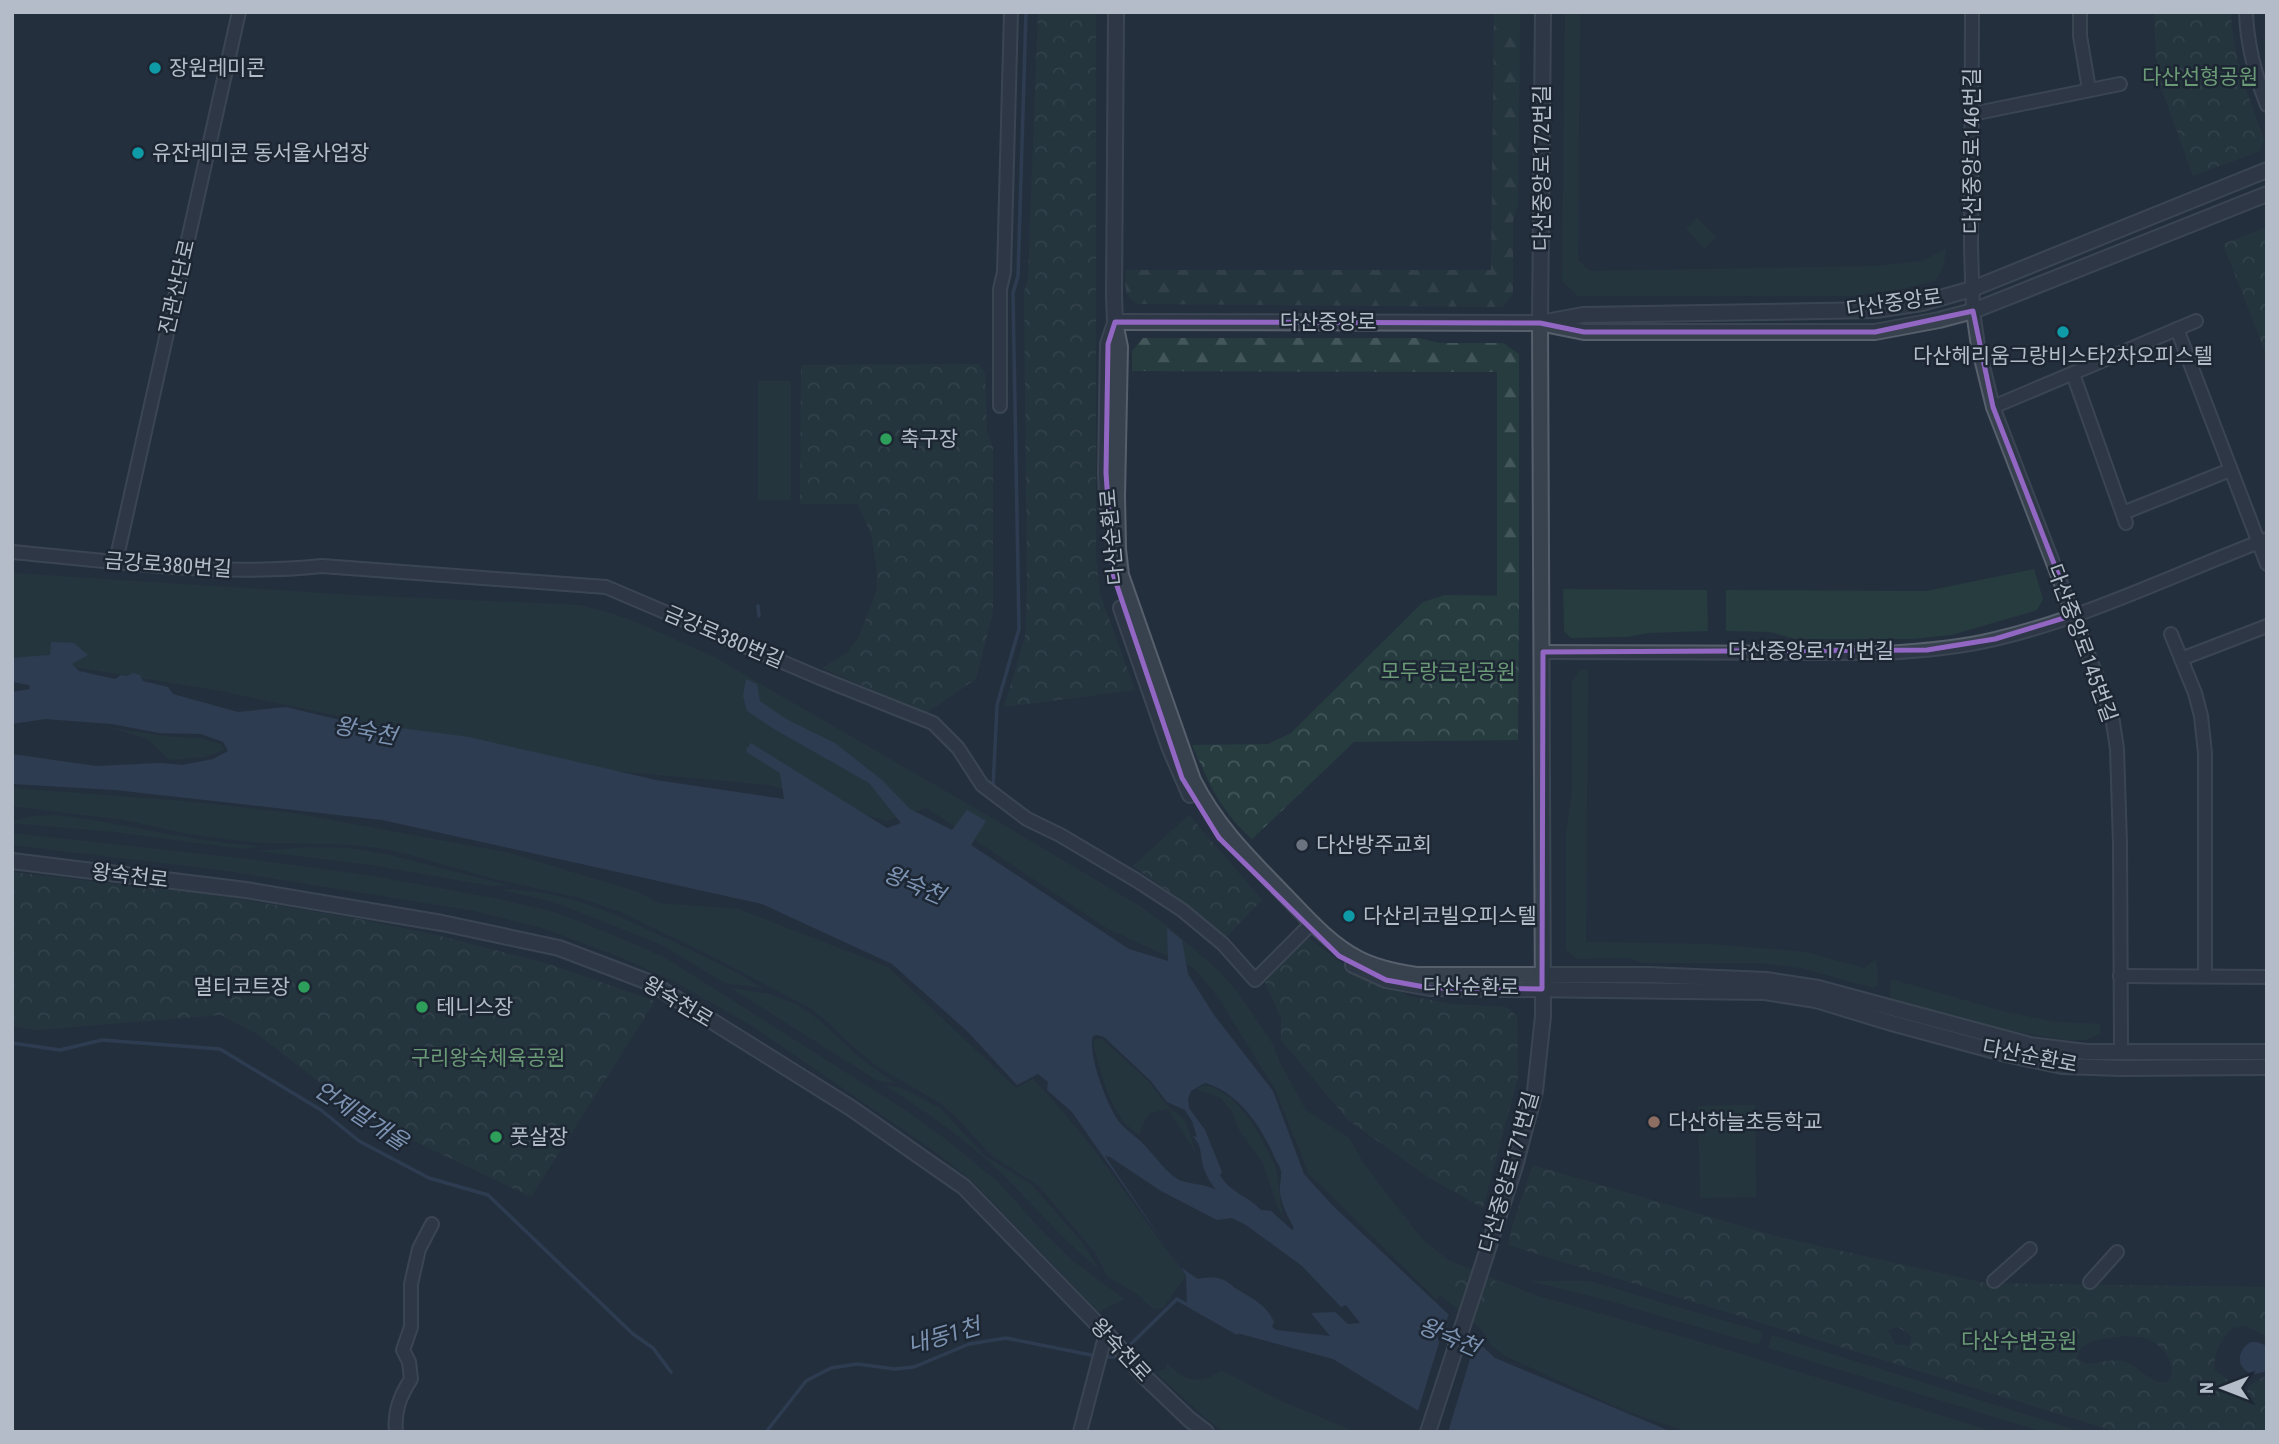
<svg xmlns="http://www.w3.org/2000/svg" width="2279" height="1444" viewBox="0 0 2279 1444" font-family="'Roboto Condensed','Noto Sans KR',sans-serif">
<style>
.green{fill:#263c3f}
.forest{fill:url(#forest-firs)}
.park{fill:url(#park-crowns);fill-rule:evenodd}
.water{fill:#394c67;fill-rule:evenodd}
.pier{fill:#242f3e}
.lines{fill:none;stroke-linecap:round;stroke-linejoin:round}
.stream{stroke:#394c67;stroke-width:3.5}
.minor-casing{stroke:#565f6c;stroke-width:16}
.tertiary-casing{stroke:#565f6c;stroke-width:18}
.minor{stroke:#38414e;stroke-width:12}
.tertiary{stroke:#38414e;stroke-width:14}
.marked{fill:none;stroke:#9266c3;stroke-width:5;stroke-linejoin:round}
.culture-dot{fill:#0f9aa8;stroke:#1d2633;stroke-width:2.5}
.leisure-dot{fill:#2e9e5b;stroke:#1d2633;stroke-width:2.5}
.worship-dot{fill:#6b7280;stroke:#1d2633;stroke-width:2.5}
.education-dot{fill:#8d6e63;stroke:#1d2633;stroke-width:2.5}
.labels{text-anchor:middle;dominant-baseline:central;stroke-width:5;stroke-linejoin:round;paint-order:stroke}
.poi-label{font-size:21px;fill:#b4bcc9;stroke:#1d2633;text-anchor:start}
.park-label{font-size:21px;fill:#6b9a76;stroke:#1d2633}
.street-label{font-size:21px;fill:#b4bcc9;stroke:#1d2633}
.water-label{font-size:23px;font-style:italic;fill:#7c92b1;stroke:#1d2633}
</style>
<defs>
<pattern id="forest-firs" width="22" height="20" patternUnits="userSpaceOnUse" patternTransform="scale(1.75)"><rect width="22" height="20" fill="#263c3f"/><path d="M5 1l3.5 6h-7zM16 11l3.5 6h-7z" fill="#435659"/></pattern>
<pattern id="park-crowns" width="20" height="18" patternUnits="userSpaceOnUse" patternTransform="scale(1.75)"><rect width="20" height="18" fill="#263c3f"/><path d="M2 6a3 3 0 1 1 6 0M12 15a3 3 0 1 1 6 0" fill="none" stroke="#435659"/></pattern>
</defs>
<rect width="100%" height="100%" fill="#242f3e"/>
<!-- green -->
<g class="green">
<polygon points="1565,12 1580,12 1578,260 1590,271 1875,266 1922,261 1946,249 1943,268 1935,281 1892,291 1851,296 1578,296 1562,281"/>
<polygon points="1697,218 1716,237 1705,249 1686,229"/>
<rect x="758" y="381" width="33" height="119"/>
<polygon points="2034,569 2043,599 2037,610 1952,635 1913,639 1795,639 1770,632 1726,631 1726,590 1926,591"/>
<polygon points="12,573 354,595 580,605 614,614 639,623 716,658 1004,825 1143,908 1166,925 1219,971 1238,993 1273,1044 1279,1061 1306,1110 1349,1138 1364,1164 1422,1239 1448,1260 1535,1295 1708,1344 1995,1432 1689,1432 1626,1411 1505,1356 1492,1346 1481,1329 1440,1295 1436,1299 1309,1174 1275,1089 1218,997 1194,968 1108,929 927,808 886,821 769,785 581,768 221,691 50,663 12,663"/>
<polygon points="1563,589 1707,590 1708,631 1649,633 1627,637 1571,638 1564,631"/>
<polygon points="1588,669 1586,942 1712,944 1806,952 1864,968 1876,959 1878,985 1873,988 1801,968 1759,963 1643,963 1629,958 1577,959 1566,950 1566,832 1572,793 1572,682 1579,670"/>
<polygon points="106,727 172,737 200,738 221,744 224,750 205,757 170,760 146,738"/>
<path d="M12,788L184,801L294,813L510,853L638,892L659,903L739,909L888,967L1016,1088L1033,1079C1091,1138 1136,1210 1186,1276L1163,1308L1153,1309L1137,1294L1107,1276L1096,1254L1039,1186L992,1156L956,1117L940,1103L878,1067L851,1045L829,1023L810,1008L715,958L621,912L577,897L494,879L414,856L380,848L340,844L263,843L222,839L184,833L124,820L12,806Z"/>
<path d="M55,815C124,823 191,842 260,846L244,849L113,832L12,823V821L33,816Z"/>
<polygon points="12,833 248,859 373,876 499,899 554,912 601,930 664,957 899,1106 943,1137 998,1182 1042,1231 1072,1260 1124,1299 1099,1312 972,1181 937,1153 752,1026 675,982 620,957 545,929 475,911 220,870 12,845"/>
<polygon points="308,847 348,848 386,854 507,885 491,886 371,865 257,851"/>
<path d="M498,889C567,890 612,913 672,941C702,956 734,969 762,988L725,983L660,944L554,902Z"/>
<polygon points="1891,979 2006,1012 2056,1022 2100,1024 2100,1034 2086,1040 2065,1040 2001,1029 1890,999"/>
<polygon points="731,988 769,994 796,1004 818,1019 859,1057 895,1083 878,1081"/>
<path d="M1095,1039H1102L1149,1082L1168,1106L1185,1120L1196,1153L1168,1109L1150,1113L1142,1125L1139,1135C1109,1114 1104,1079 1093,1045Z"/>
<path d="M885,1085L902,1088L940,1108L984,1155L1032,1185L1082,1242L1099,1269C1063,1241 1035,1206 1002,1174C967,1140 926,1112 885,1085Z"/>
<path d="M1205,1085C1236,1093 1254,1123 1267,1150C1270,1157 1275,1163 1276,1170C1280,1186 1279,1202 1284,1219L1278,1208L1263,1163L1238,1128L1233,1113L1221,1098L1197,1089Z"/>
<polygon points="1755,1105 1756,1197 1700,1198 1698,1106"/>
<polygon points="1530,1281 1589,1281 1763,1332 1759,1345 1610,1301"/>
<polygon points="1772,1335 2082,1432 2044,1432 1768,1348"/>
<path d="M1167,1362C1182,1382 1200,1385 1221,1371L1226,1373L1281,1401L1356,1432H1224L1209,1421L1155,1372L1166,1369Z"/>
</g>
<!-- forest -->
<g class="forest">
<path d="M1494,12H1520L1518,205L1513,221V294L1503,307L1138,304C1123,297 1125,285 1126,270H1491Z"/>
<polygon points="1143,338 1418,338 1440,343 1503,343 1519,354 1519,596 1497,596 1497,372 1132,371 1132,351"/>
</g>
<!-- park -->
<g class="park">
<polygon points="1038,12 1096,12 1096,556 1100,594 1135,690 1004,707 1025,637 1027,589 1024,292 1028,279"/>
<path d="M2154,12H2231C2232,57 2249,97 2264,139L2260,151L2193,176L2160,84L2156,57Z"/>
<polygon points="2267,227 2267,356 2223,244"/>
<polygon points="979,364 985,373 987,432 993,448 993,612 976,679 926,713 822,668 847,653 859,636 877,590 876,562 871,535 858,504 800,504 801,365"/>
<path d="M1445,595L1519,596L1518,740L1354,742L1252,839C1219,809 1210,785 1192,745L1268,744L1291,733L1423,602Z"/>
<polygon points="1189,815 1262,900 1226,937 1194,910 1133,866"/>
<polygon points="12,872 221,896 359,919 437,935 549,964 655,1001 531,1197 366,1118 257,1034 221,1015 37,1030 12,1026"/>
<polygon points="1310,939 1343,964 1409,996 1452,1004 1506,1007 1517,1016 1518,1077 1483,1208 1428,1177 1348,1120 1281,1040 1281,1018 1264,980 1303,940"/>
<path d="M1533,1165L1775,1236L1985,1283L2267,1287V1336L2246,1326L2232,1328C2220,1342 2213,1352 2215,1371L2261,1403L2247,1392L2249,1386L2267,1375V1403L2264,1404L2267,1405V1432H2118L1508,1245L1512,1227ZM1897,1327L1908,1333L1912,1338L1909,1346L1895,1344L1888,1330ZM2124,1336C2131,1337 2140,1336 2147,1339C2163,1345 2177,1363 2170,1380C2153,1389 2142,1368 2126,1362C2115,1358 2098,1363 2086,1364L2077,1358C2080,1338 2107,1339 2124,1336Z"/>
<polygon points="1457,1264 1496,1281 1483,1312 1444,1295"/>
</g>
<!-- water -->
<g class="water">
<path d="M51,642L74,643L88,655L72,664L79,671L115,679L121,675L127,676L133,673L140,675L143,681L168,687L173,694L238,712L286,707L340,720L353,717L363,723L469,737L656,780L784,799L780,773L748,753L746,750L751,743L887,828L901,823L869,783L774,729L747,711L743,696L746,679L757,684L760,701L786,719L835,743L882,780L910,809L952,830L967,810L986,821L971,845L1129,949L1168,961L1167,928L1182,940L1188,974L1214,1015L1273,1091L1304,1174L1333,1206L1495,1358L1672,1432H1453L1333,1359L1237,1333L1187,1305L1186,1275L1072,1112L1047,1090L1048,1082L1038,1074L1017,1085L968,1032L892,964L762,904L382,820L115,790L12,784V754L96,766L161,763L182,765L213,759L228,751L223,742L201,734L159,733L112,724L45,719L12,724V692L30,689L29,685L12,682V658L50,655ZM1097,1035L1104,1037L1150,1080L1167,1102L1185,1110L1192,1121L1197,1137L1193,1136C1204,1150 1199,1154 1204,1169C1207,1177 1211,1183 1216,1190C1203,1183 1191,1185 1179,1180C1167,1173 1157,1159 1148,1149C1140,1139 1128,1132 1120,1123C1108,1108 1087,1054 1093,1036ZM1205,1083C1238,1092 1261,1126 1274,1156C1276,1161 1280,1166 1281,1171C1282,1178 1279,1186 1280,1193C1282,1206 1288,1217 1294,1228L1292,1230L1271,1211L1261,1210C1248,1196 1229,1192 1220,1175L1222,1172L1205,1130L1189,1108L1188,1099L1191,1091ZM1105,1156L1110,1157L1161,1191L1217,1220L1232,1218L1246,1225L1302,1266L1341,1307L1346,1305L1360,1323L1348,1324L1335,1312L1311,1313L1330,1336L1276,1330L1272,1327L1274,1322C1266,1304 1251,1298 1235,1288C1231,1285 1226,1280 1221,1279C1213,1276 1205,1278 1198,1279L1180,1267Z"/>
<path d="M2251,1342H2257L2267,1346V1370C2244,1384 2228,1355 2251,1342Z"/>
</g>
<!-- pier -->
<polygon class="pier" points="1450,1311 1477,1337 1475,1343 1477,1350 1471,1356 1448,1432 1446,1432 1417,1414 1439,1343 1437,1335 1442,1332"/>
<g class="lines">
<!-- stream -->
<g class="stream">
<polyline points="758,606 759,616"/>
<polyline points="993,788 997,705 1019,629 1013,293 1018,276 1026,12"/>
<polyline points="12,1043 60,1050 102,1040 220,1049 321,1110 359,1141 429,1178 488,1195 633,1334 653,1348 671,1372"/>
<polyline points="1130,1345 1177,1299 1237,1333"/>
<polyline points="1104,1357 1115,1357"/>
<polyline points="766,1432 806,1381 831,1368 857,1364 895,1369 914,1367 969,1344 1006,1338 1096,1356"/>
</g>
<!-- minor casing -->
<g class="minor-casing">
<g id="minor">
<polyline points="1972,12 1971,247 1973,311 1978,346 1993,407 2112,716 2117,749 2120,844 2121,1051"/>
<polyline points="2080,12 2080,36 2089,89"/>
<path d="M2246,12C2247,44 2255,75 2267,105"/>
<polyline points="1972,114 2120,84"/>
<polyline points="2177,329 2267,564"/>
<polyline points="2073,374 2126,523"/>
<polyline points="1000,406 1000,289 1004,272 1011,12"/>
<polyline points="1993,407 2196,321"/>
<polyline points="2123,513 2230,470"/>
<path d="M12,552C114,561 219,577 322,566L606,587L820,678L933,723L958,748L982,785L1027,819L1060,835L1136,880L1182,910L1223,944L1255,980L1312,923"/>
<polyline points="116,561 239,12"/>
<polyline points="2171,634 2195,693 2201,716 2205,753 2205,976"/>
<path d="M1543,652L1883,653C1920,651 1958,648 1995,639C2089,617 2177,573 2267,539"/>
<polyline points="2181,659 2267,626"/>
<polyline points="2120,976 2267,977"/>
<polyline points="1994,1281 2030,1249"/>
<polyline points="2090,1282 2117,1252"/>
<path d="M396,1432C394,1411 400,1396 411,1379L409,1362L403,1350L411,1327V1284L419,1249L432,1224"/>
<polyline points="1080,1432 1106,1333"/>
</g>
</g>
<!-- tertiary casing -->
<g class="tertiary-casing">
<g id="tertiary">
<path d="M1116,12L1114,296L1115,322L1120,347L1117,496L1118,549L1121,575L1193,780C1216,826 1251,860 1286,896C1308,919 1330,944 1359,959C1376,968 1397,972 1416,975H1649L1766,980L1818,988L2030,1045L2086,1052H2267"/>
<polyline points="1115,322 1540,323 1583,315 1876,310 1922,303 1972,289 2267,170"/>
<polyline points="1549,325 1584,332 1875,332 1939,320 1973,311 2267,194"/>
<polyline points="1108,515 1106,473 1108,344 1114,326"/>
<polyline points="1121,608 1170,749 1190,795"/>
<polyline points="12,861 246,890 442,923 559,948 651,983 851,1108 964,1187 1106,1333 1146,1378 1189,1419 1206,1432"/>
<polyline points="1353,965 1386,980 1430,988 1765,992 1816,1000 1888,1022 2006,1054 2062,1066 2121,1068 2267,1067"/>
<polyline points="1428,1432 1515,1166 1535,1091 1543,1016 1540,323 1543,12"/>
</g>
</g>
<!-- minor -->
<use href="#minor" class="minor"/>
<!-- tertiary -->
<use href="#tertiary" class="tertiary"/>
</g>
<!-- marked area -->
<path d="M0 0H2279V1444H0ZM1973,311L1993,407L2074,615L1995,639L1927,650L1543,652L1542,989L1430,988L1386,980L1339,956L1219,838L1182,778L1113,574L1106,473L1108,344L1115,322L1540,323L1584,332H1875Z" fill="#242f3e" fill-opacity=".55" fill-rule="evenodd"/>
<path class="marked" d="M1973,311L1993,407L2074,615L1995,639L1927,650L1543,652L1542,989L1430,988L1386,980L1339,956L1219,838L1182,778L1113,574L1106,473L1108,344L1115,322L1540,323L1584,332H1875Z"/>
<!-- markers -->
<g class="culture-dot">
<circle cx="155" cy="68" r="7"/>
<circle cx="138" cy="153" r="7"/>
<circle cx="2063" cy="332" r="7"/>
<circle cx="1349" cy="916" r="7"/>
</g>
<g class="leisure-dot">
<circle cx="886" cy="439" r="7"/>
<circle cx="304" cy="987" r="7"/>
<circle cx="422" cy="1007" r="7"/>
<circle cx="496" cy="1137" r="7"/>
</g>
<circle class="worship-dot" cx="1302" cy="845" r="7"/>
<circle class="education-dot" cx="1654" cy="1122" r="7"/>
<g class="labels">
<!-- poi labels -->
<g class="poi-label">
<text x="169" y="68">장원레미콘</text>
<text x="152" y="153">유잔레미콘 동서울사업장</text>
<text x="2063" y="356" text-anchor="middle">다산헤리움그랑비스타2차오피스텔</text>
<text x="900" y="439">축구장</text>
<text x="1316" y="845">다산방주교회</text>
<text x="1363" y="916">다산리코빌오피스텔</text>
<text x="290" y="987" text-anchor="end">멀티코트장</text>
<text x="436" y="1007">테니스장</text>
<text x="1668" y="1122">다산하늘초등학교</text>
<text x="510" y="1137">풋살장</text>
</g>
<!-- park labels -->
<g class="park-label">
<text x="2200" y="77">다산선형공원</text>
<text x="1448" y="672">모두랑근린공원</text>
<text x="488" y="1058">구리왕숙체육공원</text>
<text x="2019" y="1341">다산수변공원</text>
</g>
<!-- street labels -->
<g class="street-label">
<text transform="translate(1972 151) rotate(-90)">다산중앙로146번길</text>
<text transform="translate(1542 168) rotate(-90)">다산중앙로172번길</text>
<text transform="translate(177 287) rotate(-77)">진관산단로</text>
<text transform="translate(1894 303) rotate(-8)">다산중앙로</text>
<text x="1328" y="322">다산중앙로</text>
<text transform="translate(1112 537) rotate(-95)">다산순환로</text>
<text transform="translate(168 565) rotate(4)">금강로380번길</text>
<text transform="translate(724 637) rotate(23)">금강로380번길</text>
<text transform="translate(2082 643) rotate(70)">다산중앙로145번길</text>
<text x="1811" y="651">다산중앙로171번길</text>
<text transform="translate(130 876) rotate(7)">왕숙천로</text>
<text transform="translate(1471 987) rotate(1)">다산순환로</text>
<text transform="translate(678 1002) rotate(31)">왕숙천로</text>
<text transform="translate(2030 1056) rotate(11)">다산순환로</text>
<text transform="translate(1509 1172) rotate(-74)">다산중앙로171번길</text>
<text transform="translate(1121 1350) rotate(47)">왕숙천로</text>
</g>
<!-- water labels -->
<g class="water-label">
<text transform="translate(365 731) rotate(11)">왕숙천</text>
<text transform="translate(914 885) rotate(23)">왕숙천</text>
<text transform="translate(361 1116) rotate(33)">언제말개울</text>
<text transform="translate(944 1336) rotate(-16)">내동1천</text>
<text transform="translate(1449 1337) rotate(23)">왕숙천</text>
</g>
</g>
<!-- border -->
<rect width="2279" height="1444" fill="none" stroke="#b4bcc9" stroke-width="28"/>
<!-- north arrow -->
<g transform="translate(2223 1388) rotate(270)" stroke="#1d2633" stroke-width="5" paint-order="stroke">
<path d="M0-5L12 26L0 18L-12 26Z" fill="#b4bcc9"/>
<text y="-10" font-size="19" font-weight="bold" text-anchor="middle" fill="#b4bcc9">N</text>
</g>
</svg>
